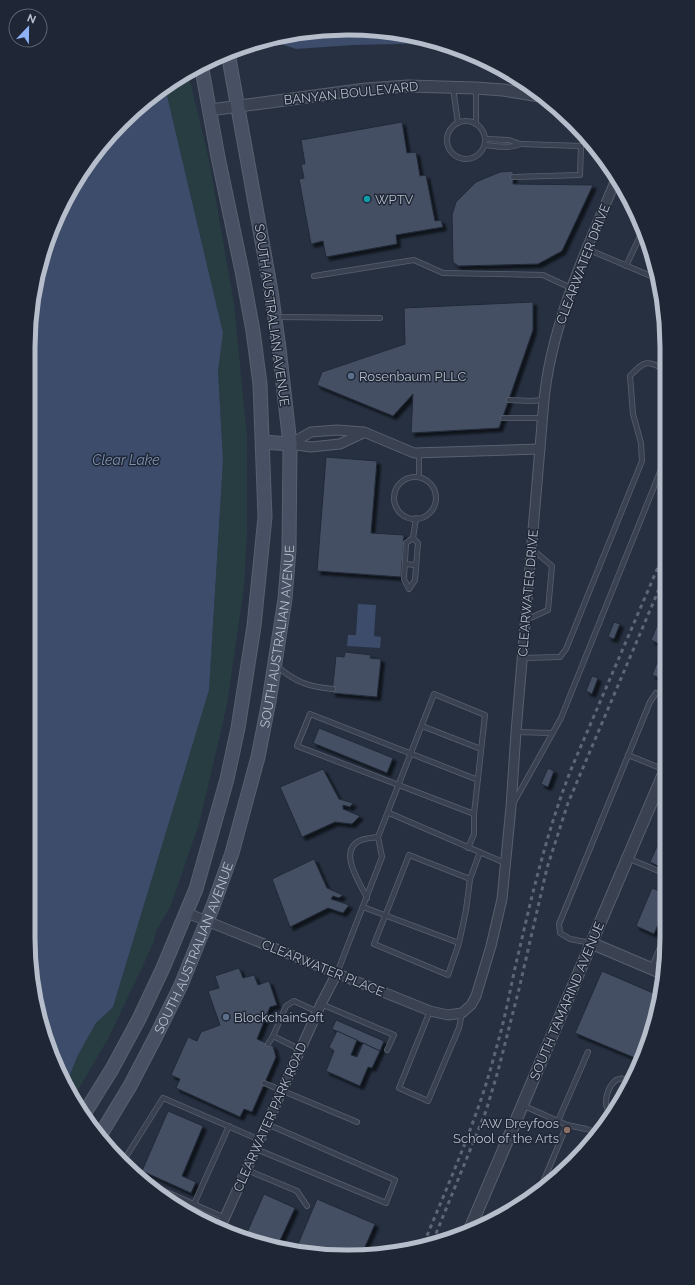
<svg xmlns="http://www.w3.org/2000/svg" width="695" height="1285" viewBox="0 0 695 1285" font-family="Raleway,sans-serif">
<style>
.green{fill:#283d42}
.water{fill:#3c4c6a}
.building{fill:#455063;stroke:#212938;filter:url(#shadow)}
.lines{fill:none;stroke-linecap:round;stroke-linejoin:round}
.service-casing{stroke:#58606e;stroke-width:6}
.minor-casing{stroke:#58606e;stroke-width:11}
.tertiary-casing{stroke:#58606e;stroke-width:13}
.secondary-casing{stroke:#58606e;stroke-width:15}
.service{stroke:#3a4251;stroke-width:4.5}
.minor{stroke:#3a4251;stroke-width:9}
.tertiary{stroke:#3a4251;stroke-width:11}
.secondary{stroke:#485164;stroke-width:13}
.rail{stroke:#5c6678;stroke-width:3;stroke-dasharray:4 4;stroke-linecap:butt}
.culture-dot{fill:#0f9aa8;stroke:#1f2736;stroke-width:1.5}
.service-dot{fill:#5c6f8a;stroke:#1f2736;stroke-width:1.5}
.education-dot{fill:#8d6e63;stroke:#1f2736;stroke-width:1.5}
.labels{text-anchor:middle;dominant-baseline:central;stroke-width:3;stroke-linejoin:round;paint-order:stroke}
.street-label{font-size:13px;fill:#b7becb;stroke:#1f2736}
.poi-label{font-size:13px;fill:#b7becb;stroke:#1f2736;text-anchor:start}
.water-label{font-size:14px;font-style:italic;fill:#7f91b2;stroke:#1f2736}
.rim{fill:none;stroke:#b7becb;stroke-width:5}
</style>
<defs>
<filter id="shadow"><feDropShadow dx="3.5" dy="3.5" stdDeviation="1" flood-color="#0009"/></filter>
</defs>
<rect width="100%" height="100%" fill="#263041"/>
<!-- green -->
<polygon class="green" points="188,72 209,160 234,304 247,436 247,531 244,587 227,705 199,824 171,905 156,931 153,944 108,1039 75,1095 67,1082 78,1055 96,1023 113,1007 209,689 223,460 218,371 223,333 165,87"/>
<!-- water -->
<g class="water">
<polygon points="326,29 389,31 442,43 353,45 296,49 281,44 280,36"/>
<polygon points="165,87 223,333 218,371 223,460 209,690 113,1007 96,1023 78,1055 67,1082 45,1040 28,937 29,327 39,265 71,188 107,137 153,94"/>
<polygon points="358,604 376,605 374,636 381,637 380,648 347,646 348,635 356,635"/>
</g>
<!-- building -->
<g class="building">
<polygon points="402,122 407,153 416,152 420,176 426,175 435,221 441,220 443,227 396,235 397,244 326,257 323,241 311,244 299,179 304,178 301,164 305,164 301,140"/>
<polygon points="513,171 513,184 593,185 562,251 538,264 458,266 453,262 452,215 456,202 476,182 500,172"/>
<polygon points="533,302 533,330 499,428 411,433 413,394 393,416 317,385 322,372 405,344 404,308"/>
<polygon points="326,457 377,461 371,533 404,535 401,577 317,571"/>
<polygon points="665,607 665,647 651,640"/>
<polygon points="614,622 620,624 614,639 608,637"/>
<polygon points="345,652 371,655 370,658 381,659 377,697 332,693 336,656 344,657"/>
<polygon points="659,658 665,660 665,664 660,678 652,675"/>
<polygon points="592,676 598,678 592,694 586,691"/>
<polygon points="319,728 393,758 387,773 313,743"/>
<polygon points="548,768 554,771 548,787 541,784"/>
<polygon points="323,769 339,799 353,803 350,807 343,805 343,809 360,816 352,824 335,822 302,837 280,787"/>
<polygon points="666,826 666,870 650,862"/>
<polygon points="314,859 327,888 343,895 339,898 333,896 331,899 349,905 343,913 328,908 290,927 272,879"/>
<polygon points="652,888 666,894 666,906 654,934 636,926"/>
<polygon points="239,968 243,978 254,975 258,985 269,981 277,1005 270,1007 257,1039 273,1046 276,1057 252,1112 244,1109 240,1117 176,1088 180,1079 171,1075 188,1037 197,1041 201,1032 220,1025 208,991 219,988 215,976"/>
<polygon points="602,971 660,996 656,1020 640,1060 575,1033"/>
<polygon points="336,1020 384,1041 380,1051 332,1029"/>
<polygon points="337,1031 357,1040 351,1055 357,1057 363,1043 380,1051 372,1068 368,1067 360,1086 326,1071 334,1051 329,1047"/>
<polygon points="168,1111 203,1126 182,1176 196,1182 191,1193 142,1171"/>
<polygon points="264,1194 295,1208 277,1247 265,1246 245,1237"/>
<polygon points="317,1199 375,1224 361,1256 296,1249"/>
</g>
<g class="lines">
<!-- service casing -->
<g class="service-casing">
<g id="service">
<polyline points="453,88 458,123"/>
<circle cx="466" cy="140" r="19"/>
<polyline points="476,124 476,89"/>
<polyline points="486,139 509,140 520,144 581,146 580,175 513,177"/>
<path d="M485,145C496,146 511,149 520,144"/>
<polyline points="587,249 658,279"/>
<polyline points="626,266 641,234 646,236"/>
<polyline points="314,276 414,260 443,273 543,275 571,288"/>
<polyline points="276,317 380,318"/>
<polyline points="509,400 531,401 544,400"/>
<polyline points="503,418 543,418"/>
<polyline points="419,477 419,453"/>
<circle cx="415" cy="498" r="21"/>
<polygon points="413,538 418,543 415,580 409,589 404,579 406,543"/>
<polyline points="413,538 416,518"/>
<polyline points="405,564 416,565"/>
<polyline points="526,620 548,610 552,566 532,549"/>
<path d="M523,658L560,657L566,649L642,461L641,443L633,414L630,376C644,361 646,360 664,369"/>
<path d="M277,666C295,682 309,687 333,689"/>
<polyline points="422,726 481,749"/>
<polyline points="516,732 552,733"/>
<polyline points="628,755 665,770"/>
<polyline points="514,802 561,718 660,472 665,458"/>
<polyline points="389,813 505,863"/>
<polyline points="468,848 474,834 474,814"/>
<polyline points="627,858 666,874"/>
<polyline points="470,879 480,852"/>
<path d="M367,898C360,883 338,852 359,841C364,838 373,838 378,837"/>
<polyline points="363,907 459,943 448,975 374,944 409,855 470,879 466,910 459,943"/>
<polyline points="591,943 570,939 560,933 559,924 650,702 656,693"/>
<polyline points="651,969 666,934"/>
<polyline points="337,973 382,857 378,837 434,694 485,715 474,814 297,746 310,714 478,780"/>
<polyline points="321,1004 394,1035 387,1050"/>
<polyline points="430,1011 399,1088 428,1101 459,1028 462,1013"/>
<polyline points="268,1044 273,1036"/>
<polyline points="301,1050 273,1036 286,1006 294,1001 318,1012"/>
<polyline points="264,1083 357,1122"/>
<polyline points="522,1105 567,1125 586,1129 595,1132"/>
<path d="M611,1113C600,1106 609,1081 619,1079C623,1077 627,1080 631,1081"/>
<polyline points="558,1121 588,1052"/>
<polyline points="256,1149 386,1203 395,1180 267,1124"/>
<polyline points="124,1160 163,1098 260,1140"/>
<polyline points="247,1170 297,1191 307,1206"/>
<polyline points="151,1185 225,1218"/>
<polyline points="540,1189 567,1125"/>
<polyline points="194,1204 229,1126"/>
</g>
</g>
<!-- minor casing -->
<g class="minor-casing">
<g id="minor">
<polyline points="290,444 311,432 337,430 364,432 414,453 540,449"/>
<polyline points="290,444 311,447 340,444 363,433"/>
<path d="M187,913L430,1011L448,1015L462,1013L471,1005L476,996L491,946L502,899L511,807L516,732L544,400C552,321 587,249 617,177"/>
<polyline points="221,1226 321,1004 337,973"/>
</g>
</g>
<!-- tertiary casing -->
<g class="tertiary-casing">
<g id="tertiary">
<polyline points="210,110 366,89 408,86 476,88 503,90 540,96"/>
<polyline points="591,943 664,974"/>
<polyline points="468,1233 666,768"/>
</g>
</g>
<!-- secondary casing -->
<g class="secondary-casing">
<g id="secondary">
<polyline points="263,442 290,444"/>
<polyline points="84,1114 112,1069 139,1019 163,968 196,889 227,779 238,728 254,626 265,517 260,384 253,331 242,271 218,157 201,64"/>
<path id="s1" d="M99,1137L130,1086L156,1036L181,985L213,906L232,853L258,757L269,701L285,599L289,550L290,444L279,348L271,291L228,53"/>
</g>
</g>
<!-- service -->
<use href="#service" class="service"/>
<!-- minor -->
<use href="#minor" class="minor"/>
<!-- tertiary -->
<use href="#tertiary" class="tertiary"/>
<!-- secondary -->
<use href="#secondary" class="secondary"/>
<!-- rail -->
<g class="rail">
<polyline points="433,1241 486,1111 498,1071 519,989 547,868 568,803 665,575"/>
<path d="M424,1243C442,1199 462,1154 478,1108C486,1086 492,1064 498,1042C507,1011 512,978 520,947C534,886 549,825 572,767L665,551"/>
</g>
</g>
<!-- markers -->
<circle class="culture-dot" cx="367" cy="199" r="4"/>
<g class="service-dot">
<circle cx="351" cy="376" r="4"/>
<circle cx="226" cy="1017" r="4"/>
</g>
<circle class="education-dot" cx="567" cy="1130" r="4"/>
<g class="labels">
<!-- street labels -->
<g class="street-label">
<text transform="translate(351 93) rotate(-6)">BANYAN BOULEVARD</text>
<text transform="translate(583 264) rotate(-69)">CLEARWATER DRIVE</text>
<text transform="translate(272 315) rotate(82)">SOUTH AUSTRALIAN AVENUE</text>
<text transform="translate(528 593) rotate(-85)">CLEARWATER DRIVE</text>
<text stroke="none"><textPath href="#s1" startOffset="536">SOUTH AUSTRALIAN AVENUE</textPath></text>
<text stroke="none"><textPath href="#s1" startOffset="212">SOUTH AUSTRALIAN AVENUE</textPath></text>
<text transform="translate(323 968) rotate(22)">CLEARWATER PLACE</text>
<text transform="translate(567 1001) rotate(-67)">SOUTH TAMARIND AVENUE</text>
<text transform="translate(270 1117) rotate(-66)">CLEARWATER PARK ROAD</text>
</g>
<!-- poi labels -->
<g class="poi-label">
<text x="375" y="199">WPTV</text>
<text x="359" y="376">Rosenbaum PLLC</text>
<text x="234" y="1017">BlockchainSoft</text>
<text x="559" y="1123" text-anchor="end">AW Dreyfoos<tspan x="559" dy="15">School of the Arts</tspan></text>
</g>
<!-- water labels -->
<g class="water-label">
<text x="126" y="460">Clear Lake</text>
</g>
</g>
<!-- crop -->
<path d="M0 0H695V1285H0ZM347 35H348A312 312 0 0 1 660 347V938A312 312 0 0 1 348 1250H347A312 312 0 0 1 35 938V347A312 312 0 0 1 347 35Z" fill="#1f2736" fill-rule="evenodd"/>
<path class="rim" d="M347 35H348A312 312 0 0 1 660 347V938A312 312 0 0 1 348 1250H347A312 312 0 0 1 35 938V347A312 312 0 0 1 347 35Z"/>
<!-- north arrow -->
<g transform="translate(28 28) rotate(22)"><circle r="19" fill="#1f2736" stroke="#5c6372"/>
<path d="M0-3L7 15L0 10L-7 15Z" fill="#8fb1f8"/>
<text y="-6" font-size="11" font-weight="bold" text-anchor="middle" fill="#b7becb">N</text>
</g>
</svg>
